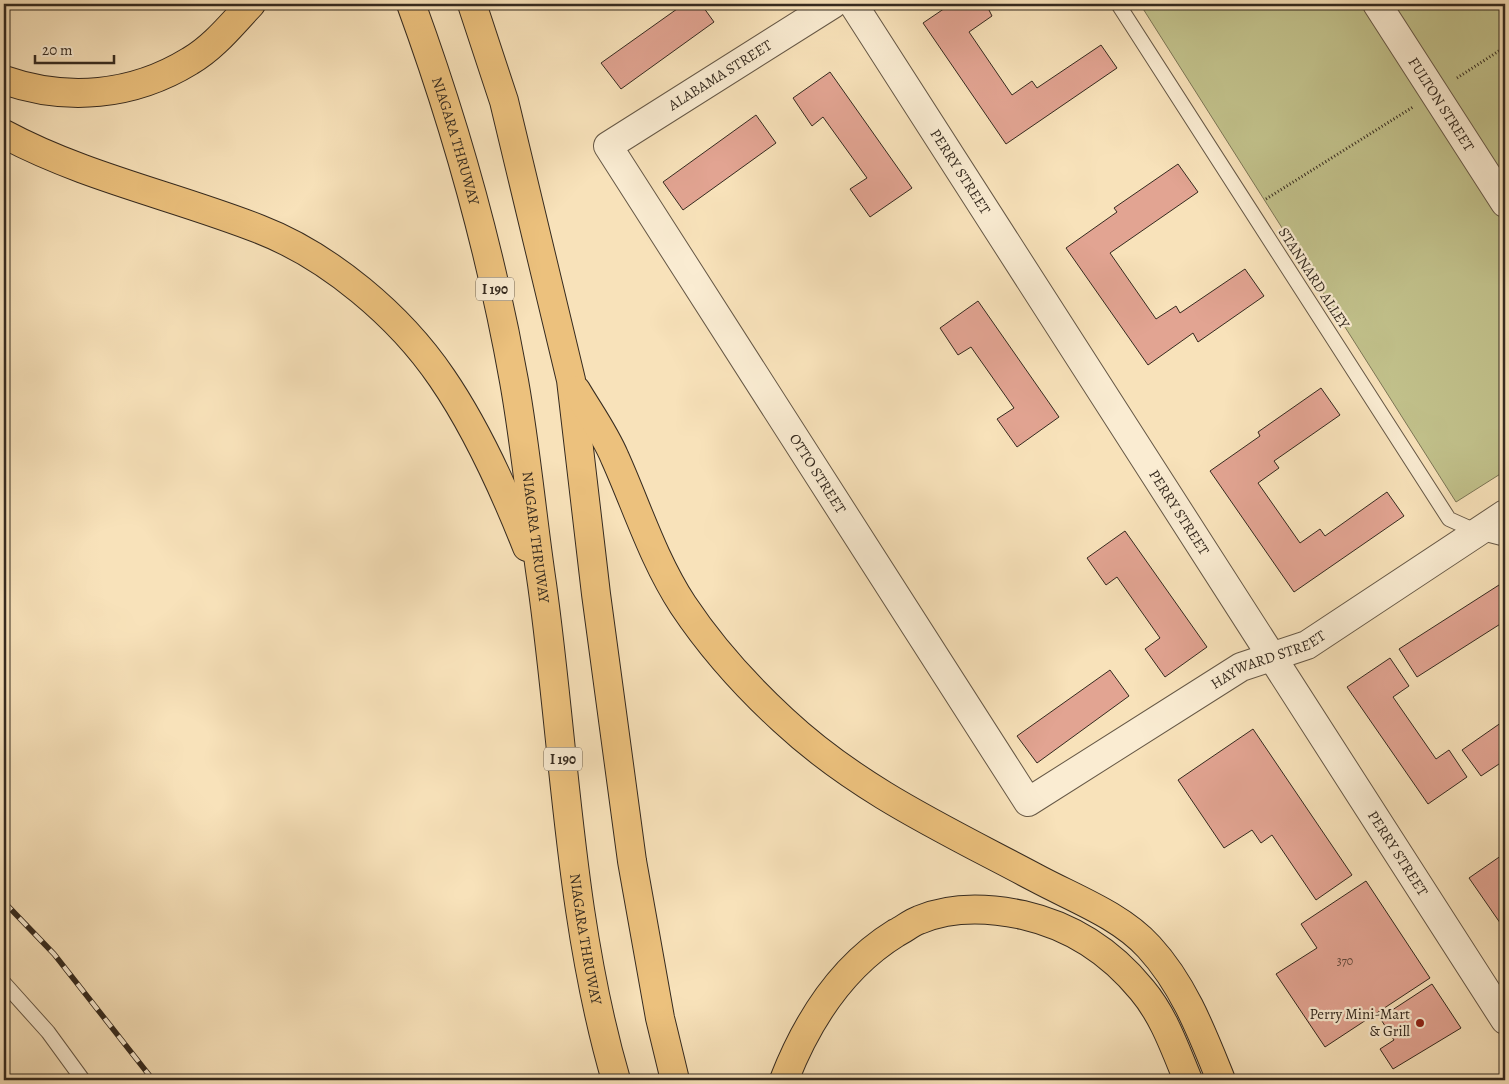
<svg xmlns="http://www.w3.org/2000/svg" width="1509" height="1084" viewBox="0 0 1509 1084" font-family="Alegreya,serif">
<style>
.green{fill:#c2c28c;stroke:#7c7656}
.building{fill:#e2a492;stroke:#352a1f}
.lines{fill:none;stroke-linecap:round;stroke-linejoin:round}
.service-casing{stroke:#665846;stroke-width:16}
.minor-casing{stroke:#665846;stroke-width:30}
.motorway-casing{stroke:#352a1f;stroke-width:30}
.path{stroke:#352a1f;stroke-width:3;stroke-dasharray:1 2.5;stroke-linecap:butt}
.service{stroke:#faecd2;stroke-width:14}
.minor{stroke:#faecd2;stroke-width:28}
.motorway{stroke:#ecc17d;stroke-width:28}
.rail-casing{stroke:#352a1f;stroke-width:5.5}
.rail{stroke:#faecd2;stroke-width:4;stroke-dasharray:11;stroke-linecap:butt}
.poi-dot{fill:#8f2418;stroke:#faecd2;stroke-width:2}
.labels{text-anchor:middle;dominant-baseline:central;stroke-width:4.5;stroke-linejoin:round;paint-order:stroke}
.number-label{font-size:12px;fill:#60483c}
.shield{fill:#faecd2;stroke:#706455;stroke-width:1}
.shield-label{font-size:14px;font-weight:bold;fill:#352a1f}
.street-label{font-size:15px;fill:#352a1f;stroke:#faecd2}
.poi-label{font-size:15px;fill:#352a1f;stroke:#faecd2;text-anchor:end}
</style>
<rect width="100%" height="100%" fill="#f8e2ba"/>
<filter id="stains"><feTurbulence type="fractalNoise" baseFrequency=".004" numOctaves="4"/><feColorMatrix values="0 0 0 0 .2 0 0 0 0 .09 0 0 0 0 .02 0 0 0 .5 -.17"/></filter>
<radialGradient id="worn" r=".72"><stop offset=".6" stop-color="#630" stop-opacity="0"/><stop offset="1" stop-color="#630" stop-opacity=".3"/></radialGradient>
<!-- green -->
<polygon class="green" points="1140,4 1505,4 1505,471 1456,502"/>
<!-- building -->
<g class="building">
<polygon points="684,4 701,4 714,22 621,89 601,63"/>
<polygon points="951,4 998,4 989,10 992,16 969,32 1012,95 1032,81 1037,88 1101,45 1117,68 1006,144 923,23"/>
<polygon points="830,72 912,188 870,217 850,189 867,178 823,117 812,126 793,98"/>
<polygon points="756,115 776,143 683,210 663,182"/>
<polygon points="1178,164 1198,192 1110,253 1156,319 1176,306 1180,313 1245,269 1264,296 1198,342 1193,333 1148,365 1066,248 1117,212 1114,208"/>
<polygon points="978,301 1059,417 1017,447 997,419 1014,408 971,347 958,355 940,328"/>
<polygon points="1321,388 1340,415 1274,461 1279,468 1258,483 1300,543 1320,529 1325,536 1387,492 1404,516 1294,592 1210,471 1260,436 1258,432"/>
<polygon points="1125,531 1207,647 1165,677 1145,649 1160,638 1117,577 1106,585 1087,558"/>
<polygon points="1499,585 1505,595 1505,621 1417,677 1399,649"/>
<polygon points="1390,658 1409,686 1393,697 1436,759 1449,750 1467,777 1428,804 1347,687"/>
<polygon points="1110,670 1129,696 1037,763 1017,736"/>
<polygon points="1505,720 1505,760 1481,776 1462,750"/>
<polygon points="1253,729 1352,875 1316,900 1272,835 1261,843 1252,830 1224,848 1178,780"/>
<polygon points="1505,853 1505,930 1469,878"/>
<polygon points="1366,881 1430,978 1325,1047 1276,974 1317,948 1301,924"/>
<polygon points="1432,984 1461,1028 1393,1069 1380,1049 1394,1040 1380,1018"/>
</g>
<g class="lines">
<!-- service casing -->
<g class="service-casing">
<g id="service">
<polyline points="1118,4 1449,519 1478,532 1505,539"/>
<polyline points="4,983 48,1032 83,1080"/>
</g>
</g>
<!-- minor casing -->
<g class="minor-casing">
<g id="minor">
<path id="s1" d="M833,4L608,146L1028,802L1241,667L1307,645L1505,514"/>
<path id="s2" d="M853,4L1505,1020"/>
<path id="s3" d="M1377,4L1505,203"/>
</g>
</g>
<!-- motorway casing -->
<g class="motorway-casing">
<g id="motorway">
<path id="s4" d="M411,4C456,127 491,252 514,381C526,448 532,517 542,584C565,749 569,919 616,1080"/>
<polyline points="472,4 504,101 571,380 596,594 632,861 660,1018 675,1080"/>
<path d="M4,80C67,102 133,96 190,61C214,47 232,24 251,4"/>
<path d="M4,134C84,177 175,196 259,229C329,256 400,316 442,378C477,429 504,489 527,547"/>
<path d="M576,390C589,412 605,434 615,458C637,507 653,559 683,605C711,647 745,685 783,720C858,790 946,830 1036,878C1073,898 1120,915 1149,947C1184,985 1202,1033 1221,1080"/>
<path d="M784,1080C807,1021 841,967 896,933C904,929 911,923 919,920C952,906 990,908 1023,915C1071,926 1111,952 1142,990C1164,1016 1175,1049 1188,1080"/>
</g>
</g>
<!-- path -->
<g class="path">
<polyline points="1457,78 1505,47"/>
<polyline points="1266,199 1413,107"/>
</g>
<!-- service -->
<use href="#service" class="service"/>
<!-- minor -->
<use href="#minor" class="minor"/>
<!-- motorway -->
<use href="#motorway" class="motorway"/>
<!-- rail casing -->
<g class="rail-casing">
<polyline id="rail" points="4,902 54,954 153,1080"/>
</g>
<!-- rail -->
<use href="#rail" class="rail"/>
</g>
<!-- markers -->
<circle class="poi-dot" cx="1420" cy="1023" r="5"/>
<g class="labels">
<!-- number labels -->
<g class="number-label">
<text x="1345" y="961">370</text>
</g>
<!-- shield labels -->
<g class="shield">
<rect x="476" y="277.5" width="38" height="23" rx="4"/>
<rect x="544" y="747.5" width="38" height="23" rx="4"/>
</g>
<g class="shield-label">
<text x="495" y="289">I 190</text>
<text x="563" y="759">I 190</text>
</g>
<!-- street labels -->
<g class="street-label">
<text transform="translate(720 75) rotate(-32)">ALABAMA STREET</text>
<text stroke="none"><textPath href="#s3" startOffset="119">FULTON STREET</textPath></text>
<text stroke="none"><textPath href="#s4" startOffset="144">NIAGARA THRUWAY</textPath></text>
<text stroke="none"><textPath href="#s2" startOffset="199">PERRY STREET</textPath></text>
<text transform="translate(1314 278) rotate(57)">STANNARD ALLEY</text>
<text stroke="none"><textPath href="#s1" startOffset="655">OTTO STREET</textPath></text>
<text stroke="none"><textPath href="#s2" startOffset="604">PERRY STREET</textPath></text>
<text stroke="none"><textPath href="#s4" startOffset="549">NIAGARA THRUWAY</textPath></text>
<text stroke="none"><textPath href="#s1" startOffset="1325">HAYWARD STREET</textPath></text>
<text stroke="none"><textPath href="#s2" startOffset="1009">PERRY STREET</textPath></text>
<text stroke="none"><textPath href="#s4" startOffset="954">NIAGARA THRUWAY</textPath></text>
</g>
<!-- poi labels -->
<g class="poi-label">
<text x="1410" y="1014">Perry Mini-Mart<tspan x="1410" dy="17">&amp; Grill</tspan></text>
</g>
</g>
<!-- margin -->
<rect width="1509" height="1084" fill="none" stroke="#f8e2ba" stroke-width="20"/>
<rect x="5" y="5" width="1499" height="1074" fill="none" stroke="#352a1f" stroke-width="2.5"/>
<rect x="10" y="10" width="1489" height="1064" fill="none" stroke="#352a1f"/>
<!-- scale -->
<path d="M35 55v8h79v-8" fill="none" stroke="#352a1f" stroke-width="2.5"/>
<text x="42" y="55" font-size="15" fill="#352a1f" stroke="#faecd2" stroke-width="4" paint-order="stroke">20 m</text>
<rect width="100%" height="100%" filter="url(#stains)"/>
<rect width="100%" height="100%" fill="url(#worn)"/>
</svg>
